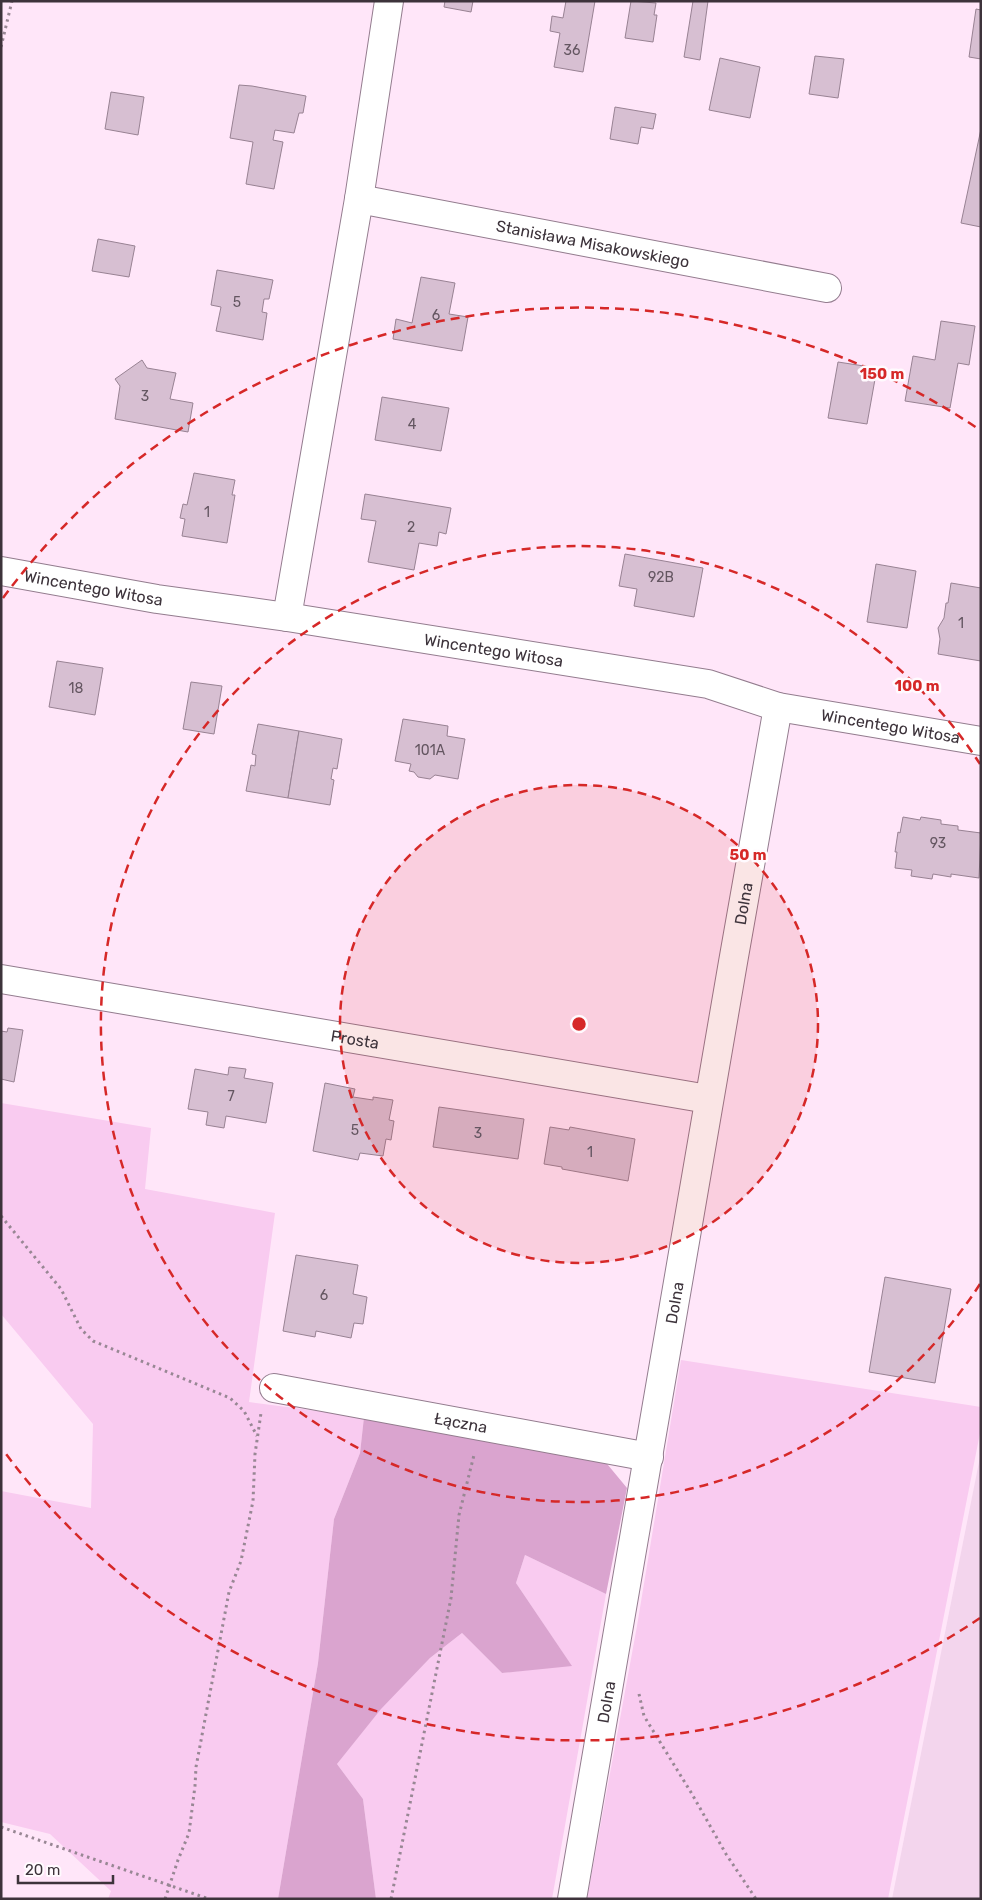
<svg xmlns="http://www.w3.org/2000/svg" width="982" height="1900" viewBox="0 0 982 1900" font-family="Rubik,sans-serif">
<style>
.built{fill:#f3d5ed}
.green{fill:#f9cbf0}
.forest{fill:#daa4cf}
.building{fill:#d7bfd2;stroke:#988293}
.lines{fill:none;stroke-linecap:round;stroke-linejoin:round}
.minor-casing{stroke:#937c8e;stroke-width:30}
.path{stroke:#988794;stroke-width:3;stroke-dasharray:2.5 4;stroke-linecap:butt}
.minor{stroke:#fff;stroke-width:28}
.ring{fill:none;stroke:#d62828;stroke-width:2.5;stroke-dasharray:9 6}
.labels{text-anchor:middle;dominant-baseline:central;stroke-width:5;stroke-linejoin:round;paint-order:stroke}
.number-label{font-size:14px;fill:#645661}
.street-label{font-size:16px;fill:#3d333b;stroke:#fffafe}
.centre{fill:#d62828;stroke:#fffafe;stroke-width:2.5}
.ring-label{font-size:15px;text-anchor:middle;font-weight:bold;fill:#d62828;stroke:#fffafe;stroke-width:5;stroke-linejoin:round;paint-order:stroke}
</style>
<rect width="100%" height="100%" fill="#ffe6f9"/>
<!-- built -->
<polygon class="built" points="981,1452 981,1899 892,1899"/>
<!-- green -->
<g class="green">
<polygon points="1,1103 151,1128 145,1189 275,1213 249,1402 364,1417 360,1453 334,1519 318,1663 278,1899 108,1899 111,1891 50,1834 1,1822 1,1491 91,1508 93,1424 1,1314"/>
<polygon points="681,1360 981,1407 981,1428 888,1899 587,1899 637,1626"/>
<polygon points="525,1555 606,1594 552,1899 376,1899 363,1799 337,1764 381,1708 430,1658 462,1633 502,1673 571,1665 516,1583"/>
</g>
<!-- forest -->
<polygon class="forest" points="364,1417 603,1459 627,1488 606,1594 525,1555 516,1583 572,1666 502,1673 462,1633 430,1658 381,1709 337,1764 363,1799 376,1899 278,1899 318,1663 334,1519 360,1453"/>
<!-- building -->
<g class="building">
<polygon points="445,1 473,1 471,12 444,7"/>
<polygon points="566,1 595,1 583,72 554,67 560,33 550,31 552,16 563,18"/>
<polygon points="631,1 656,3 654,15 657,15 653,42 625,38"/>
<polygon points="693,1 708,1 700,60 684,57"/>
<polygon points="976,9 981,10 981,59 969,57"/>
<polygon points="815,56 844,59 838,98 809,94"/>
<polygon points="720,58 760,67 750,118 709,110"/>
<polygon points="239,85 252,86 306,96 303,113 299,113 294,133 275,130 273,140 283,142 274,189 246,184 253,142 230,138"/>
<polygon points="111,92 144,97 138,135 105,129"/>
<polygon points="615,107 656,114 653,129 641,127 638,144 610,139"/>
<polygon points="981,129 981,227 961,223"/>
<polygon points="98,239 135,246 129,277 92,271"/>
<polygon points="217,270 273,280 269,299 264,299 262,312 267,313 263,340 216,331 221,307 211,305"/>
<polygon points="421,277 455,283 449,314 468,317 462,351 393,339 396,319 412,323"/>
<polygon points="941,321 975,326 969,365 958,363 950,408 905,401 913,356 935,360"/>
<polygon points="142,360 147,368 176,373 170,399 193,403 188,432 115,419 120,386 115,379"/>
<polygon points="838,362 877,368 867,424 828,418"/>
<polygon points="382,397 449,408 441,451 375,440"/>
<polygon points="194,473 235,480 232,495 235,495 227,543 182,536 185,519 180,518 183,504 187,505"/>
<polygon points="365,494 451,508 446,534 439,532 437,546 419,543 414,570 368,562 376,521 361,519"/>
<polygon points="625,554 703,568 694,617 634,606 637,589 619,586"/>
<polygon points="876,564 916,571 907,628 867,622"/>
<polygon points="951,583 981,588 981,661 938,654 940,639 938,628 944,618 946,603 948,603"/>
<polygon points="57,661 103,668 95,715 49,707"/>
<polygon points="191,682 222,686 214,734 183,729"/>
<polygon points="403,719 448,726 447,736 465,739 458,779 435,775 430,779 418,777 414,772 409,771 411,764 395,761"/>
<polygon points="258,724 299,731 288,798 246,791 251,765 255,766 256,755 252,754"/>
<polygon points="299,731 342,739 337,769 333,768 331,779 334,780 330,805 288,798"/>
<polygon points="903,817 920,820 921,817 941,820 941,824 958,826 958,830 981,833 979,878 951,874 951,877 933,874 932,879 911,876 912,870 895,868 897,852 895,852 898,832 900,833"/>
<polygon points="8,1028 23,1030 14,1082 1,1079 1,1031 7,1032"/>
<polygon points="229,1067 246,1069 244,1078 273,1083 266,1123 226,1116 224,1128 206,1125 208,1112 188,1109 195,1069 228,1075"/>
<polygon points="325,1083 355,1089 353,1097 373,1100 373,1097 393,1100 389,1120 394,1121 391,1140 386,1139 383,1156 360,1153 358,1160 313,1151"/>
<polygon points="439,1107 524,1119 518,1159 433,1147"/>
<polygon points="550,1127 569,1130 570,1127 635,1139 628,1181 562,1169 562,1167 544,1164"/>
<polygon points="296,1255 358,1265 353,1294 367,1297 363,1324 354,1323 351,1338 316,1331 315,1337 283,1331"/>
<polygon points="885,1277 951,1289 935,1383 869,1372"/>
</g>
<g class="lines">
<!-- minor casing -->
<g class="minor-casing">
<g id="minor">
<path id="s1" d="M359,199L827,288"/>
<path id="s2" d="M1,571L157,599L287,617L708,684L778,707L981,741"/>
<polyline points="287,617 359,199 389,1"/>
<path id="s3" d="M1,979L708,1099"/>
<path id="s4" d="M274,1388L649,1457"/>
<path id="s5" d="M572,1899C641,1502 707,1104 778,707"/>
</g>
</g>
<!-- path -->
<g class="path">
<polyline points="1,47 12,1"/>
<polyline points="1,1216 61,1289 81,1329 93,1341 230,1398 244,1411 257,1436"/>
<polyline points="639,1694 644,1716 692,1794 726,1854 756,1899"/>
<polyline points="1,1827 209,1899"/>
<polyline points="165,1899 178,1860 189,1833 195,1786 196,1767 229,1592 241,1561 253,1501 255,1454 261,1413"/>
<polyline points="391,1899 451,1598 459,1515 474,1455"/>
</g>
<!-- minor -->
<use href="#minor" class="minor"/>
</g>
<!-- distance rings -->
<circle cx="579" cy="1024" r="239" fill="#d62828" fill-opacity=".12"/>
<g class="ring">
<circle cx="579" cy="1024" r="239"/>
<path d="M980 1284A478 478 0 1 1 980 764"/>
<path d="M980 1618A717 717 0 0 1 3 1450M3 598A717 717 0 0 1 980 430"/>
</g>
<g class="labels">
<!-- number labels -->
<g class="number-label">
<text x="572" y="50">36</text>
<text x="237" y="302">5</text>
<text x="436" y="315">6</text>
<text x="145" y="396">3</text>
<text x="412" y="424">4</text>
<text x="207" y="512">1</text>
<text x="411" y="527">2</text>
<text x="661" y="577">92B</text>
<text x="961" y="623">1</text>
<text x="76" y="688">18</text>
<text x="430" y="750">101A</text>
<text x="938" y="843">93</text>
<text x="231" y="1096">7</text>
<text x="355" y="1130">5</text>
<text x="478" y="1133">3</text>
<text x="590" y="1152">1</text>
<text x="324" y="1295">6</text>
</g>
<!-- street labels -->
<g class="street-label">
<text stroke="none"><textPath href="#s1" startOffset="238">Stanisława Misakowskiego</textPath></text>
<text stroke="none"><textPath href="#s2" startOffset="94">Wincentego Witosa</textPath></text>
<text stroke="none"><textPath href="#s2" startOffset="499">Wincentego Witosa</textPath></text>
<text stroke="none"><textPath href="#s2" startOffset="904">Wincentego Witosa</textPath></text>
<text stroke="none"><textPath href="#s5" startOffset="1010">Dolna</textPath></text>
<text stroke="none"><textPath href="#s3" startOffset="359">Prosta</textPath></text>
<text stroke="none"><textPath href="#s5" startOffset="605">Dolna</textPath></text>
<text stroke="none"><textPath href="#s4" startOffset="190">Łączna</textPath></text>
<text stroke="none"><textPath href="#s5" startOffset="200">Dolna</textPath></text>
</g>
</g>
<circle cx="579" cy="1024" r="8" class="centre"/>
<g class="ring-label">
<text x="882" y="379">150 m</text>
<text x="917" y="691">100 m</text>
<text x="748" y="860">50 m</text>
</g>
<!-- border -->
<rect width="982" height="1900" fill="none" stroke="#3d333b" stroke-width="5"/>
<!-- scale -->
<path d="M18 1875v8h95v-8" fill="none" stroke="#3d333b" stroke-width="2.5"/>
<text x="25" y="1875" font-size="15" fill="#3d333b" stroke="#fffafe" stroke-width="4" paint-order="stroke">20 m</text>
</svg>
